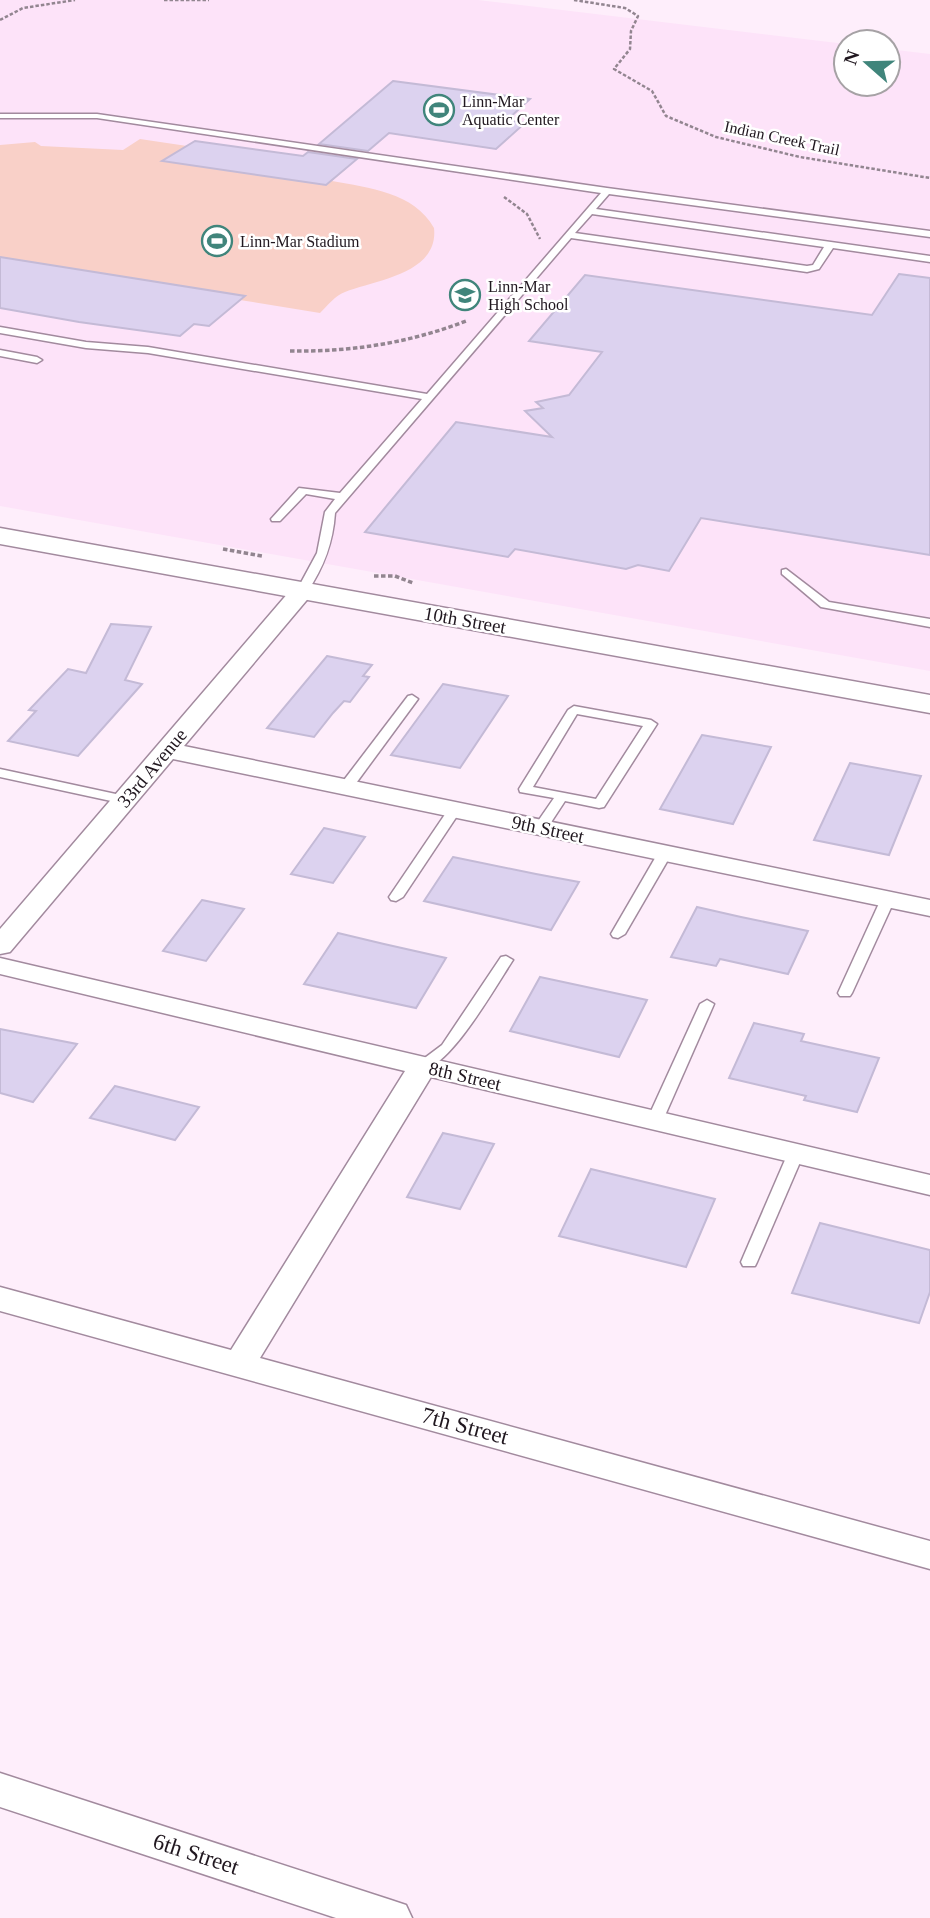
<svg xmlns="http://www.w3.org/2000/svg" width="930" height="1918" viewBox="0 0 930 1918" font-family="'Times New Roman',serif">
<style>
.built{fill:#fde3f9}
.green{fill:#f9d0c8}
.building{fill:#dcd2ef;stroke:#c4bad6;stroke-width:2}
.lines{fill:none;stroke-linecap:round;stroke-linejoin:round}
.service-casing{stroke:#a28a9e;stroke-width:3}
.minor-casing{stroke:#a28a9e;stroke-width:3}
.tertiary-casing{stroke:#a28a9e;stroke-width:3}
.path-far1{stroke:#928590;stroke-width:2.5;stroke-dasharray:3.5 2;stroke-linecap:butt}
.path{stroke:#928590;stroke-width:3.5;stroke-dasharray:4.5 2.5;stroke-linecap:butt}
.service{fill:#fff;fill-rule:evenodd}
.minor{fill:#fff;fill-rule:evenodd}
.tertiary{fill:#fff;fill-rule:evenodd}
.labels{text-anchor:middle;dominant-baseline:central;stroke-width:5;stroke-linejoin:round;paint-order:stroke}
.far-poi-label{font-size:16px;fill:#20171f;stroke:#fff;text-anchor:start}
.far-street-label{font-size:16px;fill:#20171f;stroke:#fff}
.street-label{font-size:19px;fill:#20171f;stroke:#fff}
.near-street-label{font-size:23px;fill:#20171f;stroke:#fff}
</style>
<rect width="100%" height="100%" fill="#feeefb"/>
<!-- built -->
<polygon class="built" points="0,0 478,0 846,44 846,84 888,84 888,49 930,54 930,671 0,506"/>
<!-- green -->
<path class="green" d="M140,139L187,146L195,141L300,156L295,161L346,169L332,181C369,188 414,192 434,228C439,274 375,280 345,292C336,295 327,306 320,313L240,300L209,326L195,324L180,336L0,308V145L35,142L41,146L123,150Z"/>
<!-- building -->
<g class="building">
<polygon points="393,81 530,99 507,120 525,123 496,149 389,133 368,151 319,144"/>
<polygon points="195,141 303,156 308,152 357,159 326,185 162,161"/>
<polygon points="0,257 245,296 209,326 194,324 180,336 79,322 0,308"/>
<polygon points="899,274 930,278 930,555 701,518 669,571 638,565 626,569 515,549 508,557 365,532 456,422 552,437 525,411 543,408 536,402 569,395 602,352 529,341 585,275 872,315"/>
<polygon points="111,624 151,627 125,680 142,684 78,756 8,741 36,711 29,710 68,669 86,673"/>
<polygon points="327,656 372,665 363,676 369,677 350,702 344,701 333,713 314,737 267,728"/>
<polygon points="443,684 508,696 460,768 391,755"/>
<polygon points="702,735 771,747 733,824 660,809"/>
<polygon points="850,763 921,776 889,855 814,840"/>
<polygon points="324,828 365,837 333,883 291,874"/>
<polygon points="453,857 536,874 579,882 551,930 424,901"/>
<polygon points="202,900 244,909 206,961 163,951"/>
<polygon points="697,907 741,917 808,931 788,974 720,959 716,966 671,957"/>
<polygon points="338,933 384,944 446,958 416,1008 304,984"/>
<polygon points="540,977 647,1000 619,1057 510,1031"/>
<polygon points="754,1023 804,1034 801,1041 879,1058 857,1112 804,1100 806,1096 729,1078"/>
<polygon points="0,1029 77,1044 33,1102 0,1093"/>
<polygon points="115,1086 199,1107 175,1140 90,1118"/>
<polygon points="443,1133 494,1144 460,1209 407,1197"/>
<polygon points="591,1169 715,1199 686,1267 559,1236"/>
<polygon points="820,1223 930,1250 930,1292 919,1323 792,1293"/>
</g>
<g class="lines">
<!-- service casing -->
<g class="service-casing">
<g id="service">
<path d="M0,114H97L607,188L930,231V237L609,194L596,209L930,256V262L833,248L819,269L807,272L571,238L335,513C333,543 324,567 307,592L303,593L297,590L317,553L325,512L335,499L306,494L280,521H272L271,519L299,488L340,493L422,399L148,353L86,348L0,333V327L86,342L148,347L427,394L601,193L97,118H0ZM592,214L824,247L813,265L807,266L575,233Z"/>
<polygon points="0,350 37,357 42,360 37,363 0,356"/>
<polygon points="786,569 829,602 930,619 930,627 821,607 782,574 782,570"/>
<polygon points="412,695 418,699 351,790 341,790 340,787 341,784 408,696"/>
<path d="M574,706L651,720L657,724L604,807L599,808L565,801L546,830H536L534,827L554,798L520,792L519,789L568,710ZM577,714L643,726L596,799L533,787Z"/>
<polygon points="0,769 125,796 131,800 125,804 0,777"/>
<polygon points="455,806 461,810 403,897 396,901 391,900 389,897 450,807"/>
<polygon points="665,849 672,853 625,934 618,938 613,937 611,934 658,853"/>
<polygon points="888,895 895,899 852,993 850,996 840,996 838,993 881,899"/>
<path d="M506,956L513,960C498,982 446,1076 418,1069L416,1066L418,1063L442,1045L501,957Z"/>
<polygon points="707,1000 714,1004 663,1120 655,1125 650,1123 647,1120 700,1004"/>
<polygon points="796,1148 801,1149 804,1153 757,1262 755,1266 743,1266 741,1262 788,1153 791,1149"/>
</g>
</g>
<!-- minor casing -->
<g class="minor-casing">
<g id="minor">
<polygon points="303,583 311,585 314,590 311,595 184,746 930,900 930,916 173,759 10,952 0,954 0,929 295,585"/>
<polygon points="0,958 930,1175 930,1195 431,1077 260,1358 930,1541 930,1569 0,1311 0,1287 231,1350 405,1071 0,974"/>
<polygon points="0,1773 391,1900 406,1905 412,1918 336,1918 0,1807"/>
</g>
</g>
<!-- tertiary casing -->
<g class="tertiary-casing">
<polygon id="tertiary" points="0,528 930,695 930,713 0,544"/>
</g>
<!-- path-far1 -->
<g class="path-far1">
<polyline points="164,0 209,0"/>
<polyline points="574,0 625,8 638,16 631,31 630,49 614,69 652,91 666,116 716,137 800,157 930,178"/>
<polyline points="0,20 23,8 75,0"/>
<polyline points="504,197 527,214 540,239"/>
</g>
<!-- path -->
<g class="path">
<path d="M290,351C351,352 409,343 466,321"/>
<polyline points="223,549 262,556"/>
<polyline points="374,576 395,576 413,583"/>
</g>
<!-- service -->
<use href="#service" class="service"/>
<!-- minor -->
<use href="#minor" class="minor"/>
<!-- tertiary -->
<use href="#tertiary" class="tertiary"/>
</g>
<!-- icons -->
<defs>
<g id="stadium-ring" transform="scale(1.575)"><circle r="9.5" fill="#fff" stroke="#40857b" stroke-width="1.5"/><path d="M0-5a6.5 5 0 1 0 0 10a6.5 5 0 1 0 0-10ZM-3.5-1.8h7v3.6h-7Z" fill="#40857b"/></g>
<g id="school-ring" transform="scale(1.575)"><circle r="9.5" fill="#fff" stroke="#40857b" stroke-width="1.5"/><path d="M0-5L7-2L0 1L-7-2ZM-4 1L0 2.5L4 1V4Q0 6-4 4Z" fill="#40857b"/></g>
</defs>
<g fill-rule="evenodd">
<use href="#stadium-ring" x="439" y="110"/>
<use href="#stadium-ring" x="217" y="241"/>
<use href="#school-ring" x="465" y="295"/>
</g>
<g class="labels">
<!-- far-poi labels -->
<g class="far-poi-label">
<text x="462" y="101">Linn-Mar<tspan x="462" dy="18">Aquatic Center</tspan></text>
<text x="240" y="241">Linn-Mar Stadium</text>
<text x="488" y="286">Linn-Mar<tspan x="488" dy="18">High School</tspan></text>
</g>
<!-- far-street labels -->
<g class="far-street-label">
<text transform="translate(782 138) rotate(12)">Indian Creek Trail</text>
</g>
<!-- street labels -->
<g class="street-label">
<text transform="translate(465 620) rotate(10)">10th Street</text>
<text transform="translate(152 768) rotate(-50)">33rd Avenue</text>
<text transform="translate(548 829) rotate(12)">9th Street</text>
<text transform="translate(465 1076) rotate(13)">8th Street</text>
</g>
<!-- near-street labels -->
<g class="near-street-label">
<text transform="translate(465 1426) rotate(15)">7th Street</text>
<text transform="translate(196 1854) rotate(18)">6th Street</text>
</g>
</g>
<!-- north arrow -->
<g transform="translate(867 63) rotate(290)"><circle r="33" fill="#ffffff" stroke="#a6a2a5" stroke-width="2"/>
<path d="M0-5L12 26L0 18L-12 26Z" fill="#40857b"/>
<text y="-10" font-size="19" font-weight="bold" text-anchor="middle" fill="#20171f">N</text>
</g>
</svg>
